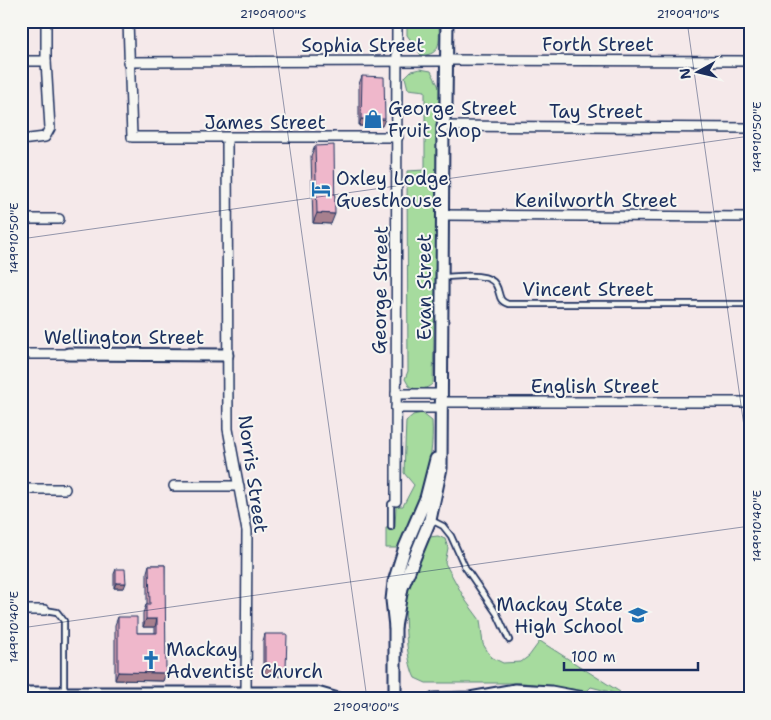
<svg xmlns="http://www.w3.org/2000/svg" width="771" height="720" viewBox="0 0 771 720" font-family="'Shantell Sans',sans-serif">
<style>
.green{fill:#a6db9e;stroke:#60857e}
.lines{fill:none;stroke-linecap:round;stroke-linejoin:round}
.lane-casing{stroke:#1b2f5e;stroke-width:8}
.street-casing{stroke:#1b2f5e;stroke-width:12}
.secondary-casing{stroke:#1b2f5e;stroke-width:15}
.lane{stroke:#f6f6f2;stroke-width:4.5}
.street{stroke:#f6f6f2;stroke-width:9}
.secondary{stroke:#f6f6f2;stroke-width:11}
.wall{fill:#ce9daf;stroke:#1b2f5e}
.shaded-wall{fill:#a7808e;stroke:#1b2f5e}
.building{fill:#efb7cb;stroke:#1b2f5e}
.ticks{fill:none;stroke:#1b2f5e;stroke-width:1;stroke-opacity:0.45}
.labels{text-anchor:middle;dominant-baseline:central;stroke-width:4;stroke-linejoin:round;paint-order:stroke}
.street-label{font-size:19px;fill:#1b2f5e;stroke:#f6f6f2}
.poi-label{font-size:19px;fill:#1b2f5e;stroke:#f6f6f2;text-anchor:start}
.neatline{fill:none;stroke:#1b2f5e;stroke-width:2}
.ticks-label{font-size:12px;text-anchor:middle;fill:#1b2f5e}
</style>
<rect width="100%" height="100%" fill="#f5e9ea"/>
<filter id="ink" filterUnits="userSpaceOnUse"><feTurbulence type="fractalNoise" baseFrequency=".02" numOctaves="2"/><feDisplacementMap in="SourceGraphic" scale="10" xChannelSelector="R" yChannelSelector="G"/><feConvolveMatrix kernelMatrix="1 2 1 2 8 2 1 2 1" color-interpolation-filters="sRGB"/></filter>
<g filter="url(#ink)">
<!-- green -->
<g class="green">
<path d="M407,21H439C439,38 443,56 421,55L407,35Z"/>
<path d="M420,69L431,71L439,87L433,383C427,390 416,391 409,386L405,379L408,371L407,171L425,170V91L408,89L405,77L411,71Z"/>
<path d="M422,413L432,421C435,466 418,509 398,548H386V528L395,527L396,506H403L414,485L404,473L406,421L413,415Z"/>
<path d="M438,536L445,539L448,548L445,563L466,601L480,620L483,644L491,657L503,663L521,662L529,656L540,641L620,692L618,694L591,687L587,691L524,683H426L415,678C405,659 403,607 408,586C412,572 419,557 425,543L429,537Z"/>
</g>
<g class="lines">
<!-- lane casing -->
<g class="lane-casing">
<g id="lane">
<path d="M443,277C456,277 489,271 496,285C501,294 497,300 508,304H750"/>
<polyline points="431,520 443,526 451,536 465,567 497,614 509,640"/>
<polyline points="391,527 391,504 396,501"/>
<polyline points="45,610 57,612 64,621 64,692"/>
</g>
</g>
<!-- street casing -->
<g class="street-casing">
<g id="street">
<polyline points="128,21 132,137 398,137"/>
<polyline points="447,60 750,61"/>
<polyline points="21,61 46,61"/>
<polyline points="128,62 447,61"/>
<polyline points="443,126 750,128"/>
<polyline points="227,139 228,429 247,531 246,693"/>
<polyline points="21,140 45,137 50,128 46,61 46,21"/>
<polyline points="442,215 750,217"/>
<polyline points="21,219 59,219"/>
<polyline points="21,354 68,354"/>
<polyline points="396,394 441,394"/>
<polyline points="441,402 750,402"/>
<polyline points="396,408 441,408"/>
<polyline points="174,486 239,486"/>
<polyline points="21,489 65,489"/>
<polyline points="396,501 397,21"/>
<polyline points="21,610 45,610"/>
</g>
</g>
<!-- secondary casing -->
<g class="secondary-casing">
<g id="secondary">
<polyline points="68,354 227,355"/>
<polyline points="395,627 402,588 430,520 441,468 443,126 446,106 447,21"/>
<polyline points="21,693 317,693 338,699"/>
<polyline points="395,699 395,627 392,600 394,582 405,547 426,498 436,459"/>
<polyline points="434,699 470,698 515,690 551,692 588,699"/>
</g>
</g>
<!-- lane -->
<use href="#lane" class="lane"/>
<!-- street -->
<use href="#street" class="street"/>
<!-- secondary -->
<use href="#secondary" class="secondary"/>
</g>
<!-- wall -->
<g class="wall">
<polygon points="362,76 382,126 359,126 359,84"/>
<polygon points="315,146 331,224 313,223 311,156"/>
<polygon points="149,565 165,565 163,681 115,680 115,625 118,617 137,633 155,633 155,627 143,627 143,613 146,605 147,605 147,572"/>
<polygon points="116,569 124,588 114,588 114,574"/>
<polygon points="265,634 286,669 283,676 263,676 263,641"/>
</g>
<!-- shaded-wall -->
<g class="shaded-wall">
<polygon points="361,119 385,119 382,126 359,126"/>
<polygon points="317,213 335,214 331,224 313,223"/>
<polygon points="116,583 126,583 124,588 114,588"/>
<polygon points="146,619 157,619 155,627 143,627"/>
<polygon points="265,668 286,669 283,676 263,676"/>
<polygon points="118,672 166,673 163,681 115,680"/>
</g>
<!-- building -->
<g class="building">
<polygon points="362,76 384,77 385,119 361,119"/>
<polygon points="334,145 335,214 317,213 315,146"/>
<polygon points="149,565 165,565 166,673 118,672 118,617 137,617 137,633 157,633 157,619 146,619 146,605 150,605"/>
<polygon points="116,569 125,569 126,583 116,583"/>
<polygon points="265,634 287,634 286,669 265,668"/>
</g>
</g>
<!-- ticks -->
<path class="ticks" d="M272,21L367,699M687,21L750,469M21,239L750,136M21,628L750,526"/>
<!-- icons -->
<defs>
<g id="shop-bare" transform="scale(1.5)"><path d="M-5-2.5h2.3a2.7 3.5 0 0 1 5.4 0H5L5.5 6h-11ZM-1.5-2.5h3a1.5 2.3 0 0 0-3 0Z" fill="#1f6fb2" stroke="#f6f6f2" stroke-width="2.5" paint-order="stroke"/></g>
<g id="hotel-bare" transform="scale(1.5)"><path d="M-6-4.5h1.5V1H6V5H4.5V3h-9V5H-6ZM-4 0a1.8 1.8 0 1 1 3.6 0ZM.5 0V-2.5h3Q6-2.5 6 0Z" fill="#1f6fb2" stroke="#f6f6f2" stroke-width="2.5" paint-order="stroke"/></g>
<g id="school-bare" transform="scale(1.5)"><path d="M0-5L7-2L0 1L-7-2ZM-4 1L0 2.5L4 1V4Q0 6-4 4Z" fill="#1f6fb2" stroke="#f6f6f2" stroke-width="2.5" paint-order="stroke"/></g>
<g id="church-bare" transform="scale(1.5)"><path d="M-1.2-6h2.4v3.5h3.3v2.4h-3.3V6h-2.4V-.1h-3.3v-2.4h3.3Z" fill="#1f6fb2" stroke="#f6f6f2" stroke-width="2.5" paint-order="stroke"/></g>
</defs>
<g fill-rule="evenodd">
<use href="#shop-bare" x="373" y="119"/>
<use href="#hotel-bare" x="321" y="189"/>
<use href="#school-bare" x="638" y="615"/>
<use href="#church-bare" x="151" y="660"/>
</g>
<g class="labels">
<!-- street labels -->
<g class="street-label">
<text x="598" y="44">Forth Street</text>
<text x="363" y="45">Sophia Street</text>
<text x="596" y="111">Tay Street</text>
<text x="265" y="122">James Street</text>
<text x="596" y="200">Kenilworth Street</text>
<text transform="translate(424 287) rotate(-90)">Evan Street</text>
<text x="588" y="289">Vincent Street</text>
<text transform="translate(380 290) rotate(-89)">George Street</text>
<text x="124" y="337">Wellington Street</text>
<text x="595" y="386">English Street</text>
<text transform="translate(253 474) rotate(82)">Norris Street</text>
</g>
<!-- poi labels -->
<g class="poi-label">
<text x="388" y="108">George Street<tspan x="388" dy="22">Fruit Shop</tspan></text>
<text x="336" y="178">Oxley Lodge<tspan x="336" dy="22">Guesthouse</tspan></text>
<text x="623" y="604" text-anchor="end">Mackay State<tspan x="623" dy="22">High School</tspan></text>
<text x="166" y="649">Mackay<tspan x="166" dy="22">Adventist Church</tspan></text>
</g>
</g>
<!-- margin -->
<rect width="771" height="720" fill="none" stroke="#f6f6f2" stroke-width="55"/>
<!-- north arrow -->
<g transform="translate(698 72) rotate(262)" stroke="#f6f6f2" stroke-width="4" paint-order="stroke">
<path d="M0-4L9 19L0 12L-9 19Z" fill="#1b2f5e"/>
<text y="-8" font-size="14" font-weight="bold" text-anchor="middle" fill="#1b2f5e">N</text>
</g>
<!-- scale -->
<path d="M564 662v8h134v-8" fill="none" stroke="#1b2f5e" stroke-width="2.5"/>
<text x="571" y="662" font-size="15" fill="#1b2f5e" stroke="#f6f6f2" stroke-width="4" paint-order="stroke">100 m</text>
<rect x="28" y="28" width="716" height="664" class="neatline"/>
<g class="ticks-label">
<text x="273" y="18">21°09'00"S</text>
<text x="688" y="18">21°09'10"S</text>
<text transform="translate(757 137) rotate(-90)" y="4">149°10'50"E</text>
<text transform="translate(14 238) rotate(-90)" y="4">149°10'50"E</text>
<text transform="translate(757 526) rotate(-90)" y="4">149°10'40"E</text>
<text transform="translate(14 627) rotate(-90)" y="4">149°10'40"E</text>
<text x="366" y="711">21°09'00"S</text>
</g>
</svg>
